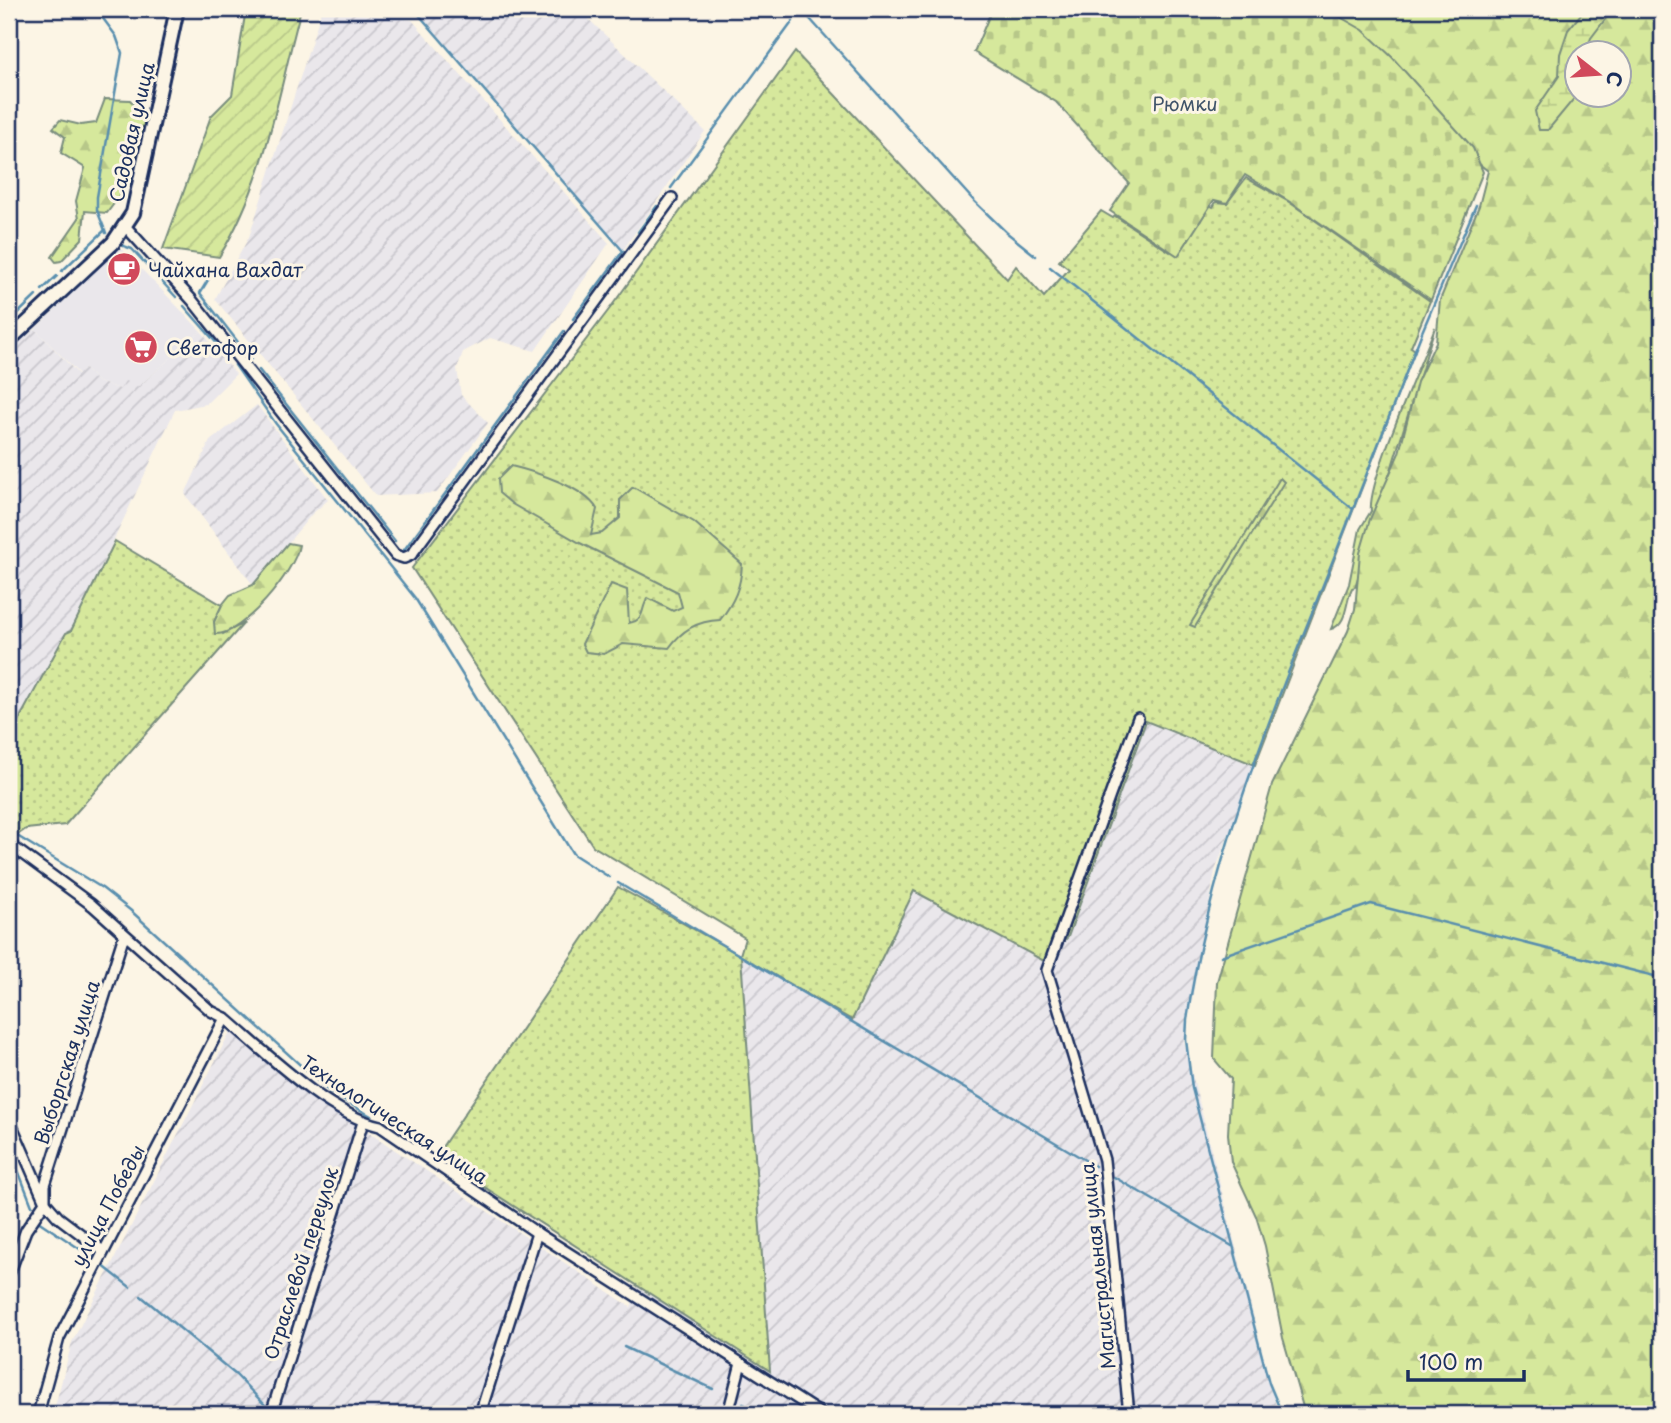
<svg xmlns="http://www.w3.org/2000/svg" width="1671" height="1423" viewBox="0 0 1671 1423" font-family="'Playpen Sans',sans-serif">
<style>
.built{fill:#eae7eb}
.industrial{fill:url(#industrial-furrows)}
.grass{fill:url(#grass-dots);stroke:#788c7d;stroke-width:2}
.forest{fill:url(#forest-firs);stroke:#788c7d;stroke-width:2;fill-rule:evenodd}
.wetland{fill:url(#wetland-marsh);stroke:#788c7d;stroke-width:2}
.cemetery{fill:url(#cemetery-stones);stroke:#788c7d;stroke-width:2}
.garden{fill:url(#garden-furrows);stroke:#788c7d;stroke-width:2}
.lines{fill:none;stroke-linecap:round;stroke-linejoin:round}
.stream{stroke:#598eae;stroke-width:2.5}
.minor-casing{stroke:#1b2f5e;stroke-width:14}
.secondary-casing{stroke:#1b2f5e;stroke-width:18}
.minor{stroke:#fcf5e5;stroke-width:9}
.secondary{stroke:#fcf5e5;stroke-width:12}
.labels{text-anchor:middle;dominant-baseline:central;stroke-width:6;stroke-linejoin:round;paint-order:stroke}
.park-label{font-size:19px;fill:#40546a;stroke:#fcf5e5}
.street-label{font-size:19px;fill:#1b2f5e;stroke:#fcf5e5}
.poi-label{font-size:19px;fill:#1b2f5e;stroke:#fcf5e5;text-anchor:start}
</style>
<defs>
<pattern id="industrial-furrows" width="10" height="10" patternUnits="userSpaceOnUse" patternTransform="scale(1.75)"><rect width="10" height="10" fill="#eae7eb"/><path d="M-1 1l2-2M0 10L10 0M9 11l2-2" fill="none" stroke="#c8c6cc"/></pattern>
<pattern id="grass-dots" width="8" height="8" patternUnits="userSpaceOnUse" patternTransform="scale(1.75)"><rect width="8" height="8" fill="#d6e89c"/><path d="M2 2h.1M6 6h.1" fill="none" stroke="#b7c789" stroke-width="1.8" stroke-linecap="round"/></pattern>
<pattern id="forest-firs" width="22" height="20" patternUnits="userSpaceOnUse" patternTransform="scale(1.75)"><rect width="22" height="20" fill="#d6e89c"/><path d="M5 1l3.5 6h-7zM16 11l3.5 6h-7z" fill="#b7c789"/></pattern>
<pattern id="wetland-marsh" width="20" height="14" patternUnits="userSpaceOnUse" patternTransform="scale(1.75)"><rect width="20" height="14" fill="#d6e89c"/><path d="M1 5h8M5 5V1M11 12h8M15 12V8" fill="none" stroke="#b7c789"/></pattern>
<pattern id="cemetery-stones" width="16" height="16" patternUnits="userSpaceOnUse" patternTransform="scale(1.75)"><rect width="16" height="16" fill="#d6e89c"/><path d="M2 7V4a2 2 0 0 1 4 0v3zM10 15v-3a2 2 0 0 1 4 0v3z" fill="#b7c789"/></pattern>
<pattern id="garden-furrows" width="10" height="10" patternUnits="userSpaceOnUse" patternTransform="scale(1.75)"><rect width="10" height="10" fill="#d6e89c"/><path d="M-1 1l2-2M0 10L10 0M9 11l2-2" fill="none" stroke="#b7c789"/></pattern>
</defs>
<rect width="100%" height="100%" fill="#fcf5e5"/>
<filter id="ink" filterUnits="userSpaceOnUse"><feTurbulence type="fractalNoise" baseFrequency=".0143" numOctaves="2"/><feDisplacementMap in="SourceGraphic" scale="14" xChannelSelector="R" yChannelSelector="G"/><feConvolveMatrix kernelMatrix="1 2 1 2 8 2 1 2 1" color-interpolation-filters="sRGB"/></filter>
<g filter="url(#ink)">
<!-- built -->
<polygon class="built" points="117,250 123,250 201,331 139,386 120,389 98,382 85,369 79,374 35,329"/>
<!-- industrial -->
<g class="industrial">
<polygon points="322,9 412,20 609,243 535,351 490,338 463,352 457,369 461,395 488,423 437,493 376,496 215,299 249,237"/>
<polygon points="413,9 578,9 705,131 623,250"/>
<polygon points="35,329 78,374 85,369 98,382 120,389 125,381 139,386 201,331 236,374 206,404 175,410 71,631 66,633 9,738 9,360 19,351 15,346"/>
<polygon points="257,405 328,500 312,514 253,585 185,494 210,441"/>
<polygon points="1146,721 1255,765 1215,871 1184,1042 1278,1414 53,1414 72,1342 231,1030 305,1090 631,1307 638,1285 770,1371 740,956 913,891 1106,827"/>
</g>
<!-- grass -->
<g class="grass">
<polygon points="795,52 1007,279 1016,266 1044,297 1069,269 1059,261 1101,211 1113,218 1115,216 1170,252 1204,202 1213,207 1216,202 1227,203 1246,178 1289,202 1430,301 1411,347 1415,350 1255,765 1146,721 1068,937 1044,961 914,891 852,1020 741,956 770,1371 436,1156 618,887 740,955 745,938 593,846 412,568 611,307"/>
<path d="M1435,327L1355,587L1352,588C1345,602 1348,624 1331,629L1349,584L1360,529L1371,511C1367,482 1422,362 1435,327Z"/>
<polygon points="115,541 222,605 214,622 223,634 244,623 65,825 26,829 10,840 9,738 66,633 71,631"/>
</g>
<!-- forest -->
<g class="forest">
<path d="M1286,9H1662V1414H1305L1283,1338L1265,1246L1256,1216L1231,1162L1228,1134L1231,1079L1214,1059L1217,982L1272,785L1348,631L1355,609L1360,553L1370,519L1399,453L1417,382L1436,342L1440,300L1479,206L1488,171L1285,12ZM1576,52H1618V94H1576Z"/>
<polygon points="105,99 130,100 143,113 145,126 135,175 107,213 85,211 82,239 61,261 56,262 52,257 79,218 76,201 85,168 61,153 65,137 53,128 60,120 81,125 96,123"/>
<path d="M511,466C536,472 584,487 597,509L591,535L602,533L620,518V500L633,487L694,522L742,564C741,587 734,602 720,620C697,621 682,630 669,648L623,644L604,654L586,652L582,644L611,584L627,590L629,623C646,620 640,609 648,598L673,611L682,607L678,592L580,543L512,504L499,493L498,479Z"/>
<polygon points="1280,478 1284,482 1195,627 1190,625"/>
<path d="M288,543L299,545C296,570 242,636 215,634L214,622L222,605L230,595L253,585Z"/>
</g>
<!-- wetland -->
<polygon class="wetland" points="1585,9 1613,9 1591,38 1586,52 1576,52 1577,95 1548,130 1539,130 1535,111 1559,76 1560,54 1568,30"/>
<!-- cemetery -->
<polygon class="cemetery" points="992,9 1326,9 1363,30 1392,57 1473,148 1483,172 1431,300 1290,202 1245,175 1227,203 1214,200 1178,256 1110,211 1129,183 1056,102 974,52"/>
<!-- garden -->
<path class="garden" d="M246,9H301C278,93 266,182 219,257L163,249L211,116L232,95Z"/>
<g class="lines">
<!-- stream -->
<g class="stream">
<polyline points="96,9 116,36 122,53 97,197 97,210 106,233"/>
<polyline points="414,9 623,251 573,319"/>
<polyline points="801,9 974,201 1006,232 1036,256"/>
<polyline points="671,188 793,21"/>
<polyline points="638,232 657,206"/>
<polyline points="121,245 132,249 176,297"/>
<path d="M1050,267L1353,509C1287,680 1214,836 1187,1020L1186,1040L1192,1088L1269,1383L1282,1414"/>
<polyline points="62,271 105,230"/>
<polyline points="211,275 200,293 251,359"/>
<polyline points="42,290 57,276"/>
<polyline points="184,306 226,354"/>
<polyline points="9,322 36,296"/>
<polyline points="235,365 276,424 415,598 573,854 609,877"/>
<polyline points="259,370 395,541"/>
<polyline points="1353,509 1422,332 1476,205"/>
<polyline points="404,550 564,331"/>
<polyline points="9,831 102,888 130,910 331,1093 371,1116"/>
<polyline points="618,883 1095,1166"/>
<polyline points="1221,956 1371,904 1662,978"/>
<polyline points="9,1147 32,1206"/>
<polyline points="1114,1177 1232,1246"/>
<polyline points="38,1221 95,1259"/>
<polyline points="102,1265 130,1287"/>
<polyline points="141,1296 236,1375 266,1406"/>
<polyline points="624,1347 713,1389"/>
<polyline points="743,1404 766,1414"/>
</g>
<!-- minor casing -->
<g class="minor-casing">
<g id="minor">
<polyline points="126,227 192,300 395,555 404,558 411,555 672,198"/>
<path d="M9,844L92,905L211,1011L225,1018C266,1053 328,1114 380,1126L537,1233L821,1414"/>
<polyline points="9,1119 45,1202 58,1217 103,1251"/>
<polyline points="9,1274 26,1230 45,1202 45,1185 124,935"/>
<polyline points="38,1414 59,1338 225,1018"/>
<polyline points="271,1414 363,1122"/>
<polyline points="480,1414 537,1233"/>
<polyline points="728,1414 741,1363"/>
<polyline points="1129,1414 1104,1160 1047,970 1138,718"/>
</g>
</g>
<!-- secondary casing -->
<g class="secondary-casing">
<polyline id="secondary" points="9,340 113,243 133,213 177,9"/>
</g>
<!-- minor -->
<use href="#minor" class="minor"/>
<!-- secondary -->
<use href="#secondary" class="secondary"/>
</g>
</g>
<!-- icons -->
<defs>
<g id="cafe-disc" transform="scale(1.75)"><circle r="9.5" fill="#d1495b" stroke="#fcf5e5"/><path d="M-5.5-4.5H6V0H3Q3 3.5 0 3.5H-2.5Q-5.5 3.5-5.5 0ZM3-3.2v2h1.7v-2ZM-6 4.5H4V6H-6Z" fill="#fff"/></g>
<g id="supermarket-disc" transform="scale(1.75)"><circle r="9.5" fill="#d1495b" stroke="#fcf5e5"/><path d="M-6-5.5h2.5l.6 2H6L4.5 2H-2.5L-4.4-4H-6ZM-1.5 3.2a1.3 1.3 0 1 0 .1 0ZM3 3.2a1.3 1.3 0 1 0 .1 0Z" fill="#fff"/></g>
</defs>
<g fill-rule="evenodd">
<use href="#cafe-disc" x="124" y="269"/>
<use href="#supermarket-disc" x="141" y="347"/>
</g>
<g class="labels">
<!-- park labels -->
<g class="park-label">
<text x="1185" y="103">Рюмки</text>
</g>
<!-- street labels -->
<g class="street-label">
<text transform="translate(131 132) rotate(-77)">Садовая улица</text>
<text transform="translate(66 1062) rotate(-72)">Выборгская улица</text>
<text transform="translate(395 1119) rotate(33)">Технологическая улица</text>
<text transform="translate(107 1205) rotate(-62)">улица Победы</text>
<text transform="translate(300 1263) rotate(-72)">Отраслевой переулок</text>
<text transform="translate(1097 1266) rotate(-96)">Магистральная улица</text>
</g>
<!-- poi labels -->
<g class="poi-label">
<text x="148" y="269">Чайхана Вахдат</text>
<text x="166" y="347">Светофор</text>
</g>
</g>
<!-- margin -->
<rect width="1671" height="1423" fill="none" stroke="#fcf5e5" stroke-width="35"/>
<rect x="18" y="18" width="1636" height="1388" fill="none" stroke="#1b2f5e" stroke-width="2.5" filter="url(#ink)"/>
<!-- north arrow -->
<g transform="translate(1598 74) rotate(107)"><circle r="33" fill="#fcf5e5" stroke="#a2a6af" stroke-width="2"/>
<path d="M0-5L12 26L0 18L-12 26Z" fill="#d1495b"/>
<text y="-10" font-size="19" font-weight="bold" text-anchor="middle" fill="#1b2f5e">С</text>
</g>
<!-- scale -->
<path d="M1408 1370v10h116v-10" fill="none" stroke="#1b2f5e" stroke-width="3.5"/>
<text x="1419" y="1370" font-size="21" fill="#1b2f5e" stroke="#fcf5e5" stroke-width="5" paint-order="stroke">100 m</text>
</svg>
